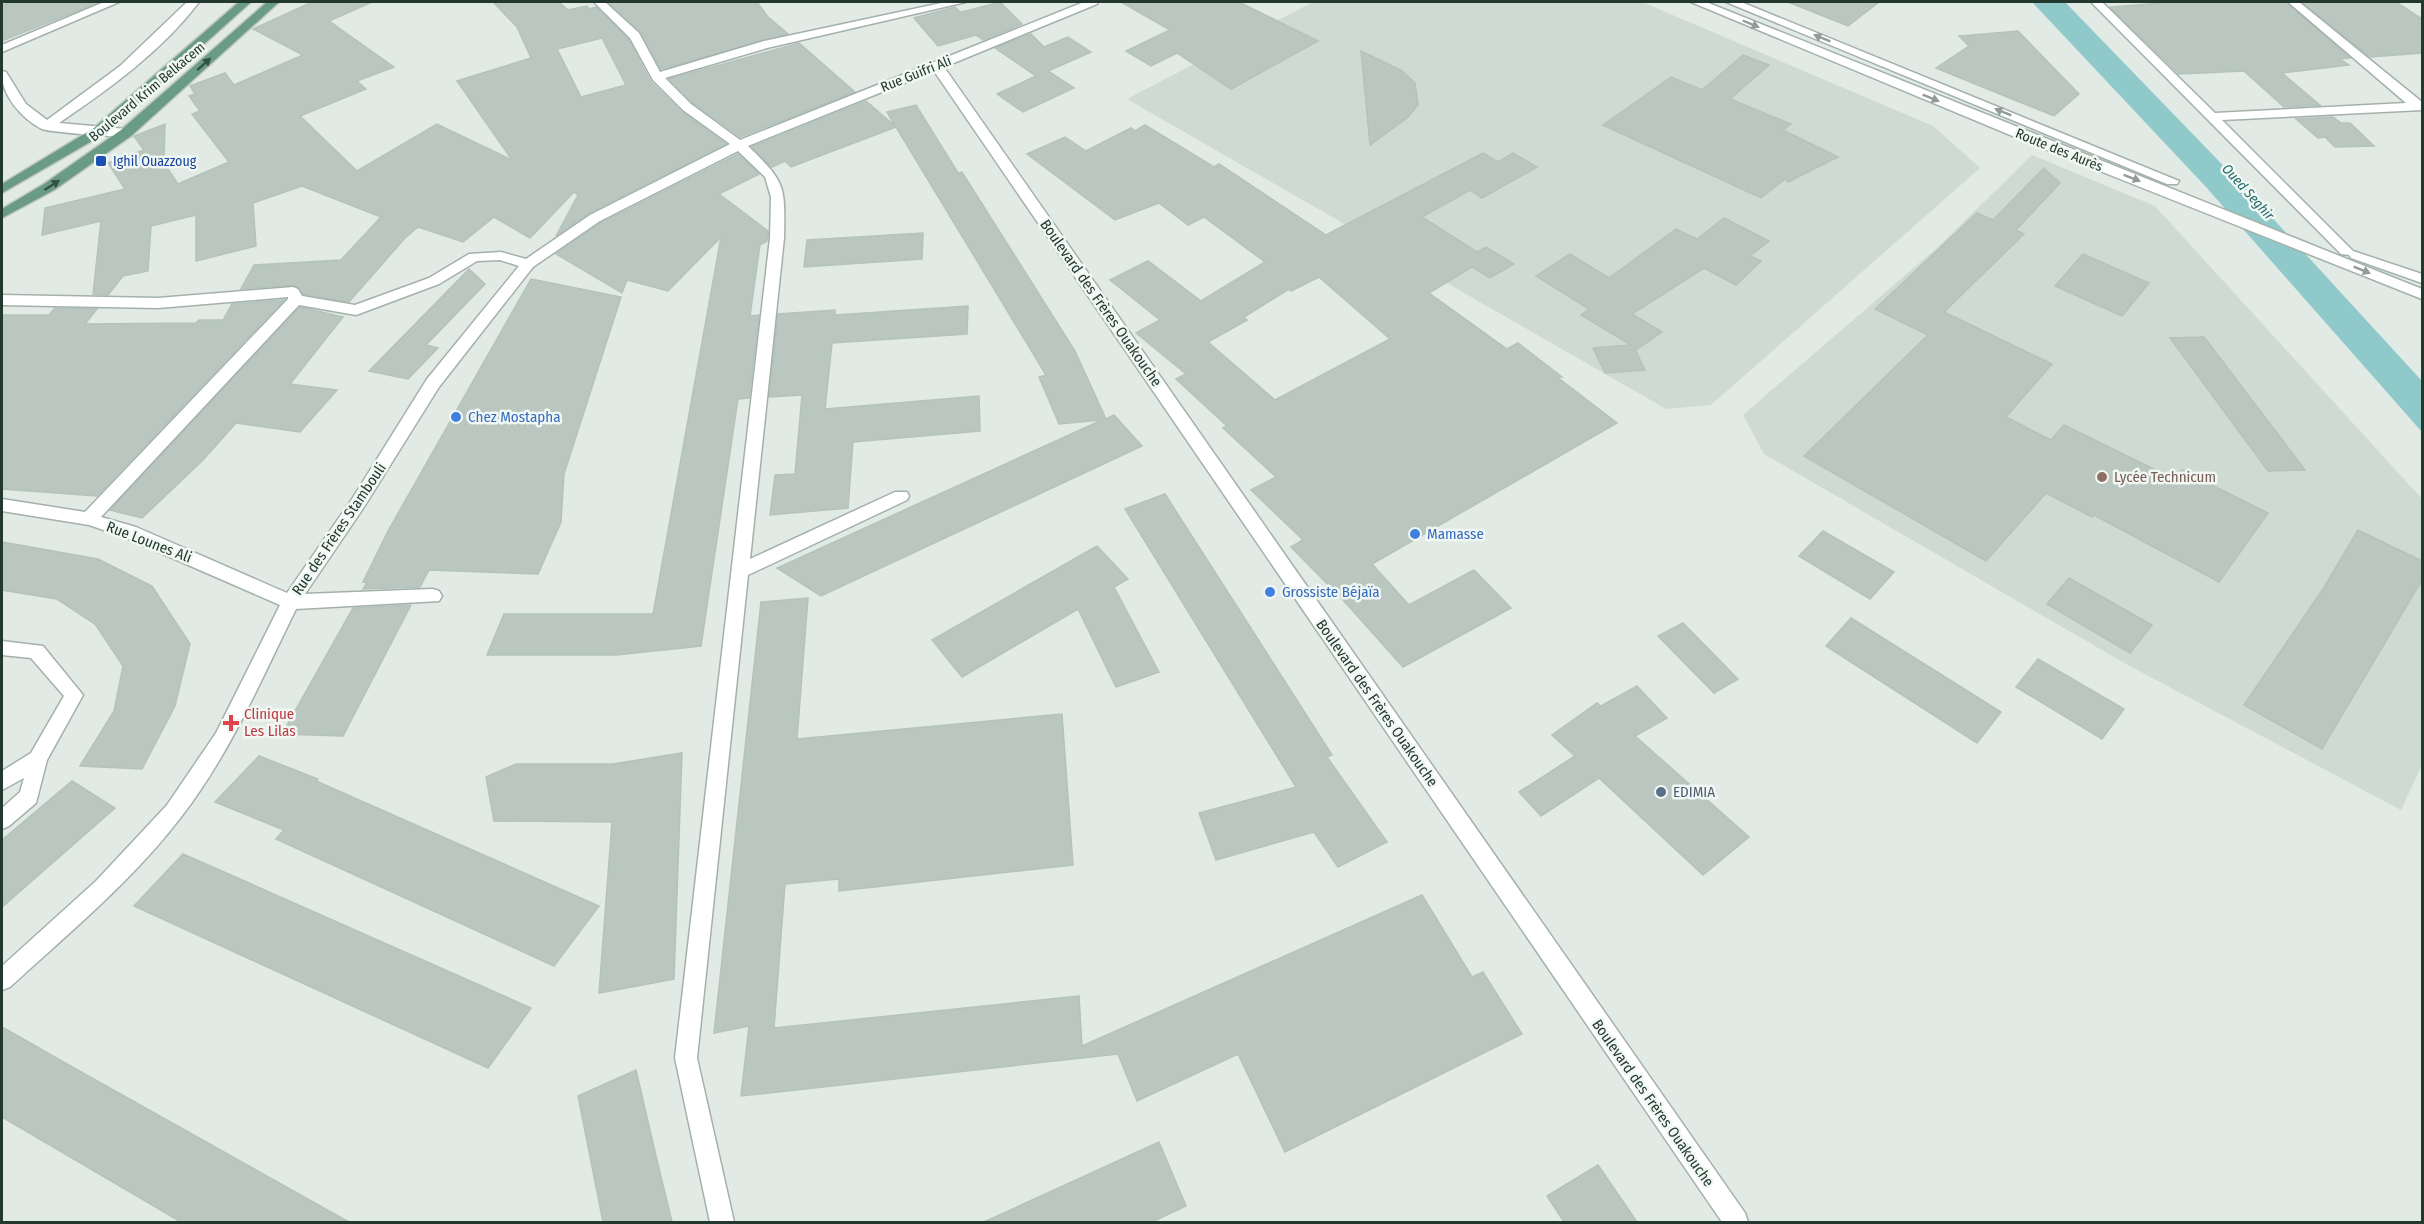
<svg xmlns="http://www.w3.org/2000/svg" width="2424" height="1224" viewBox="0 0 2424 1224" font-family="'Fira Sans Condensed',sans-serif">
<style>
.built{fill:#cfdad3}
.water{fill:#8fc9c9}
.building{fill:#bac7c0;stroke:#b4c3bb;stroke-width:1.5;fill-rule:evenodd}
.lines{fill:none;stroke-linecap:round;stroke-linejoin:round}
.minor-casing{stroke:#a4b1ab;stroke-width:3}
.major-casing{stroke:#bdc4c1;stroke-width:3}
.minor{fill:#fff;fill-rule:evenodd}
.major{fill:#6a9b87;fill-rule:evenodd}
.oneway{fill:#919c98}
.oneway2{fill:#355246}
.transit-dot{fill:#1a4fb4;stroke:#f1f7f3;stroke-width:2}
.shop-dot{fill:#3f7fe0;stroke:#f1f7f3;stroke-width:2}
.education-dot{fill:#8d6e63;stroke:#f1f7f3;stroke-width:2}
.health-dot{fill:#e0444e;stroke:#f1f7f3;stroke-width:2}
.service-dot{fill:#5c6f8a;stroke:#f1f7f3;stroke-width:2}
.labels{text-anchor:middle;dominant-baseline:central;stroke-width:5;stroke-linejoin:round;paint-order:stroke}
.far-street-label{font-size:14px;fill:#233930;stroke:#f1f7f3}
.far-transit-label{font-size:14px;fill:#164399;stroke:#f1f7f3;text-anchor:start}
.far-water-label{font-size:14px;font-style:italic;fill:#246c6e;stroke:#f1f7f3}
.street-label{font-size:15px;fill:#233930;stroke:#f1f7f3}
.shop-label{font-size:15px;fill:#366cbe;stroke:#f1f7f3;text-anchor:start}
.education-label{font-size:15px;fill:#785e54;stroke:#f1f7f3;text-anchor:start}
.health-label{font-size:15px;fill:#be3a42;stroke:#f1f7f3;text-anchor:start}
.service-label{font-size:15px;fill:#4e5e75;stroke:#f1f7f3;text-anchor:start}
</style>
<rect width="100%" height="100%" fill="#e1eae5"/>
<!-- built -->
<g class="built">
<polygon points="1313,2 1642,2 1933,126 1980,168 1711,405 1666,409 1127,99"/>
<polygon points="2032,155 2155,206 2422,499 2422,765 2401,810 2126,664 1764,454 1743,415 1939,246"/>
</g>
<!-- water -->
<polygon class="water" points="2032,2 2065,2 2243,186 2422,381 2422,432 2206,187"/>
<!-- building -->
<g class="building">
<polygon points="12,2 99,2 2,41 2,5"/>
<path d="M312,2H372L329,21L394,67L357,81L366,89L300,116L357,171L437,124L512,160L457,81L531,58L517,27L493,2H559L568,10L587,6L589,9L596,7L628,39L651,82L682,112L726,144L589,213L556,236L578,195L574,192L530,238L494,217L463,242L418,227L405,238L349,302L303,294L300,288L293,285L241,289L254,265L341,260L381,217L302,186L253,203L256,246L196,261V215L151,226L148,271L123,276L108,295L93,294L101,221L42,235L45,208L125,189L108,163L144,150L134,136L165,124L164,163L178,184L229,162L192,114L200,111L189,96L195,94L190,86L225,73L234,85L303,55L253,29ZM602,38L626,85L581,97L557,49Z"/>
<polygon points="613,2 757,2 768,17 788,34 661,69 641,32 609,3"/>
<polygon points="1000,2 1022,24 983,40 976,35 938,46 914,18 955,7 960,12 966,11"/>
<polygon points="1121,2 1239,2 1318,41 1231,89 1177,53 1151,66 1126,51 1170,30"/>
<polygon points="1788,2 1879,2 1848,26"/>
<polygon points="2174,2 2286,2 2350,58 2340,59 2349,65 2282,73 2320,105 2284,107 2244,71 2179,74 2110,7"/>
<polygon points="2302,2 2396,2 2422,19 2422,53 2370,57"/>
<polygon points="2018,31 2079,94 2054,116 1936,68 1969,46 1959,36"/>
<polygon points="1031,34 1044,47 1068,37 1091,52 1048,71 1074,88 1023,112 997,94 1036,76 995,48"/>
<polygon points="799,43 855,92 740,137 692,102 669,79"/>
<polygon points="1361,51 1402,71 1415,83 1418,105 1407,118 1370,145"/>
<polygon points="1743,55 1769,65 1730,99 1791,124 1783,130 1838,157 1788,182 1785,179 1761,198 1603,125 1671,77 1702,90"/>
<polygon points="866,101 895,126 887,112 916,105 958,173 962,172 1075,351 1106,419 1114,415 1142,446 821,596 777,568 1102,420 1059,424 1039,377 1046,375 896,127 791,167 785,161 772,167 752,147"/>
<polygon points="2333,117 2341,123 2350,123 2374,146 2335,147 2325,137 2318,138 2296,119"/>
<path d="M1145,125L1214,167L1219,164L1326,235L1483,153L1498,162L1513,153L1537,167L1482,198L1470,190L1422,217L1477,252L1486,247L1514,264L1490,278L1472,267L1429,293L1507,349L1518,343L1562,377H1557L1617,423L1372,564L1409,605L1474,570L1511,608L1403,667L1344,601L1291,547L1303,540L1251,490L1276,477L1223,428L1227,426L1176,379L1186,374L1136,333L1160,320L1110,280L1148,261L1201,301L1265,262L1204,217L1188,225L1159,203L1115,220L1027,154L1065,137L1086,151L1131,128L1135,131ZM1319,277L1390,339L1275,400L1208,342L1247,320L1244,317L1289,289L1291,291Z"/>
<polygon points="738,154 759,174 719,194 768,231 768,238 767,241 760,245 750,316 759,315 749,398 738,399 701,646 616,655 487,655 504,614 653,614 721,237 668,291 627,280 622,293 556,254 601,223"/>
<polygon points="2044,168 2060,183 2016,230 2024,234 1944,312 2052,364 2006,417 2051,440 2064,425 2174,479 2182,470 2268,513 2219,582 2094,515 2092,517 2046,493 1986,561 1804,456 1928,335 1875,309 1977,213 1993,220"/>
<polygon points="1724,218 1769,241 1750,256 1761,261 1736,285 1704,268 1632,314 1662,332 1637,349 1634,347 1645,370 1605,373 1593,348 1631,345 1581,315 1589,309 1536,276 1570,254 1609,278 1676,229 1697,239"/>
<polygon points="923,233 922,259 804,267 807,240"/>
<polygon points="2083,254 2149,283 2122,316 2055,286"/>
<polygon points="469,269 485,284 426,345 438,348 408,379 369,371"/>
<polygon points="531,279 621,297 564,474 561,522 538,574 429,570 420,587 363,589 367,583 363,582 388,531"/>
<polygon points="284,300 97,496 2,489 2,315 49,315 55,308 97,309 85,324 196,323 199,320 223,320 232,304"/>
<polygon points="968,306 967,334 832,343 825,409 979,396 980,431 853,442 848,508 770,515 775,475 795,474 802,395 769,397 778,314 835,310 835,315"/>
<polygon points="300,307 343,317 290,384 337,390 300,432 236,423 203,460 142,518 110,510"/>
<polygon points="2204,337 2305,470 2268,471 2170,338"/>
<polygon points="1165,494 1332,755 1327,757 1387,842 1338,867 1314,832 1216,860 1199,813 1296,787 1125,509"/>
<polygon points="2358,530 2422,561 2422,580 2322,749 2244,705 2323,589"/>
<polygon points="1823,531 1894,572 1870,599 1799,556"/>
<polygon points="2,542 98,559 152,586 190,644 175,706 142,769 80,766 114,711 123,666 95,624 57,599 2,590"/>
<polygon points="1097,546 1128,579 1114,587 1159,672 1116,687 1078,609 962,677 932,640"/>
<polygon points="2069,578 2152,625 2130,653 2047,604"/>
<polygon points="808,598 797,739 1062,714 1073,865 839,891 839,879 785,884 774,1028 1079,996 1082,1046 1422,895 1472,977 1483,972 1522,1034 1285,1152 1238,1054 1137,1101 1118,1054 741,1096 749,1026 714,1033 761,602"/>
<polygon points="411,605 343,736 282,734 353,608"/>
<polygon points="1851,618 2001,712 1977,743 1826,646"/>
<polygon points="1683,623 1738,679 1714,693 1658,636"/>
<polygon points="2038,659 2124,709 2102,739 2016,687"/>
<polygon points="1637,686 1667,718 1635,736 1749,837 1703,875 1599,778 1541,816 1519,792 1575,756 1552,735 1597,703 1601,706"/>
<polygon points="682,753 674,979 599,993 612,822 494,821 486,777 516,764 613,764"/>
<polygon points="259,756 318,779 316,781 599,906 554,966 276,839 284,830 215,802"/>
<polygon points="72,781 115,808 2,907 2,840"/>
<polygon points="183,854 249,883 531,1008 488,1068 134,906"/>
<polygon points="2,1027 74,1068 349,1222 181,1222 2,1117"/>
<polygon points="636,1070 656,1156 672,1222 603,1222 578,1096"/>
<polygon points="1159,1142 1186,1206 1152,1222 984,1222"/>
<polygon points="1598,1165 1637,1222 1564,1222 1547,1196"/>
</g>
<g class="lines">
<!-- minor casing -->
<g class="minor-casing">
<g id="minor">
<polygon points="104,2 119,2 2,52 2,45"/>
<path d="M187,2H199C162,51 109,89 59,123L126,129L131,130V136C122,138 50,132 42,129C22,119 0,94 2,71L6,72L26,104L47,120L120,66Z"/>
<path d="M594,2H605L639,33L660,72L764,41L946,2H966L767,48L665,78L691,104L740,140L1084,2H1098L1097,4L944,67L1745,1213L1748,1222H1722L934,71L748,146C786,183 785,185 784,238L750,559L895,492H907L909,496L907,500L748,575L697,1058L734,1222H710L675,1058L770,238L771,197L765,177L738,151L600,221L533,267L439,387L364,507L305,594L433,589L439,591L442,596L439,601L296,609C261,680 230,754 181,817C133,880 69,933 10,987L2,990V966L96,881L167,805L216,733L280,605L124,537L89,525L2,511V499L85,512L288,299V297L158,308L2,305V295L158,298L293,287L298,289L302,296L355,305L429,278L469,254L501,252L526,259L590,215L730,144L683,110L653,80L630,38ZM500,260L519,266L427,379L352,499L287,593L136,527L101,517L299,305L356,315L439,284L477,261Z"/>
<polygon points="1691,2 1706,2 2422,289 2422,299 2027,142"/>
<polygon points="1726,2 1741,2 2179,181 2177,184 2167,184"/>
<polygon points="2091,2 2102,2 2215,113 2406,103 2288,2 2299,2 2422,102 2422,110 2222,120 2353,251 2422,274 2422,283 2351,258 2349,255 2341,254"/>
<polygon points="2,641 43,646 83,695 47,760 36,803 9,826 2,829 2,808 20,792 24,778 2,790 2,771 31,753 64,696 31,658 2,655"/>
</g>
</g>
<!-- major casing -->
<g class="major-casing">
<g id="major">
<polygon points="239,2 251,2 104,134 2,193 2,184 94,128"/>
<polygon points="267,2 279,2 131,136 54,190 2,218 2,209 44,184 121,130"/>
</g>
</g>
<!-- minor -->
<use href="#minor" class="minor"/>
<!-- major -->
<use href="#major" class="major"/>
</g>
<!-- one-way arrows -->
<defs><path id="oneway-solid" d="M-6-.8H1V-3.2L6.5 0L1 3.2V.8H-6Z" transform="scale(1.5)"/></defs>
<g class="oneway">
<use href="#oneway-solid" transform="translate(1751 24) rotate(23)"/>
<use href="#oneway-solid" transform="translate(1822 38) rotate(-158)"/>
<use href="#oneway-solid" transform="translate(1931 98) rotate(22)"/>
<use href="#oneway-solid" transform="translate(2003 112) rotate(-158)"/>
<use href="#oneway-solid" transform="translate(2132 178) rotate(21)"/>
<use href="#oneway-solid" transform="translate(2362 270) rotate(22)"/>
</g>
<g class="oneway2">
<use href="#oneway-solid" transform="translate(204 64) rotate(-42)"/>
<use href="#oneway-solid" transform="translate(52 185) rotate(-33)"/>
</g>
<!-- markers -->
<rect class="transit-dot" x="95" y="155" width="12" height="12" rx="3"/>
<g class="shop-dot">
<circle cx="456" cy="417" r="6"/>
<circle cx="1415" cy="534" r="6"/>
<circle cx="1270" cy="592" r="6"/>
</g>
<circle class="education-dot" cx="2102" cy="477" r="6"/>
<path class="health-dot" d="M228 714h6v6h6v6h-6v6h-6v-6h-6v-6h6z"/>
<circle class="service-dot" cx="1661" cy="792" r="6"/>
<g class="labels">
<!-- far-street labels -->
<g class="far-street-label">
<text transform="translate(916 74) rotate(-22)">Rue Guifri Ali</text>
<text transform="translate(147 92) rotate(-40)">Boulevard Krim Belkacem</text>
<text transform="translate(2059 150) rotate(22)">Route des Aurès</text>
</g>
<!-- far-transit labels -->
<g class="far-transit-label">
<text x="113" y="161">Ighil Ouazzoug</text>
</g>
<!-- far-water labels -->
<g class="far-water-label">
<text transform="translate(2248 192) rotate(48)">Oued Seghir</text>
</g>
<!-- street labels -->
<g class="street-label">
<text transform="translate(1101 303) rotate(55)">Boulevard des Frères Ouakouche</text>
<text transform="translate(339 529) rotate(-56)">Rue des Frères Stambouli</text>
<text transform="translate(149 542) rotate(21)">Rue Lounes Ali</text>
<text transform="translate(1377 703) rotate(55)">Boulevard des Frères Ouakouche</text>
<text transform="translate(1653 1103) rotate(55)">Boulevard des Frères Ouakouche</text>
</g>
<!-- shop labels -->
<g class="shop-label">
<text x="468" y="417">Chez Mostapha</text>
<text x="1427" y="534">Mamasse</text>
<text x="1282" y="592">Grossiste Béjaïa</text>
</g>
<!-- education labels -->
<g class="education-label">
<text x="2114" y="477">Lycée Technicum</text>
</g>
<!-- health labels -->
<g class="health-label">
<text x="244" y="714">Clinique<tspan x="244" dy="17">Les Lilas</tspan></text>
</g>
<!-- service labels -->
<g class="service-label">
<text x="1673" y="792">EDIMIA</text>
</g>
</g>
<!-- border -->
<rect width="2424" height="1224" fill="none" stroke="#233930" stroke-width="6"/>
</svg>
